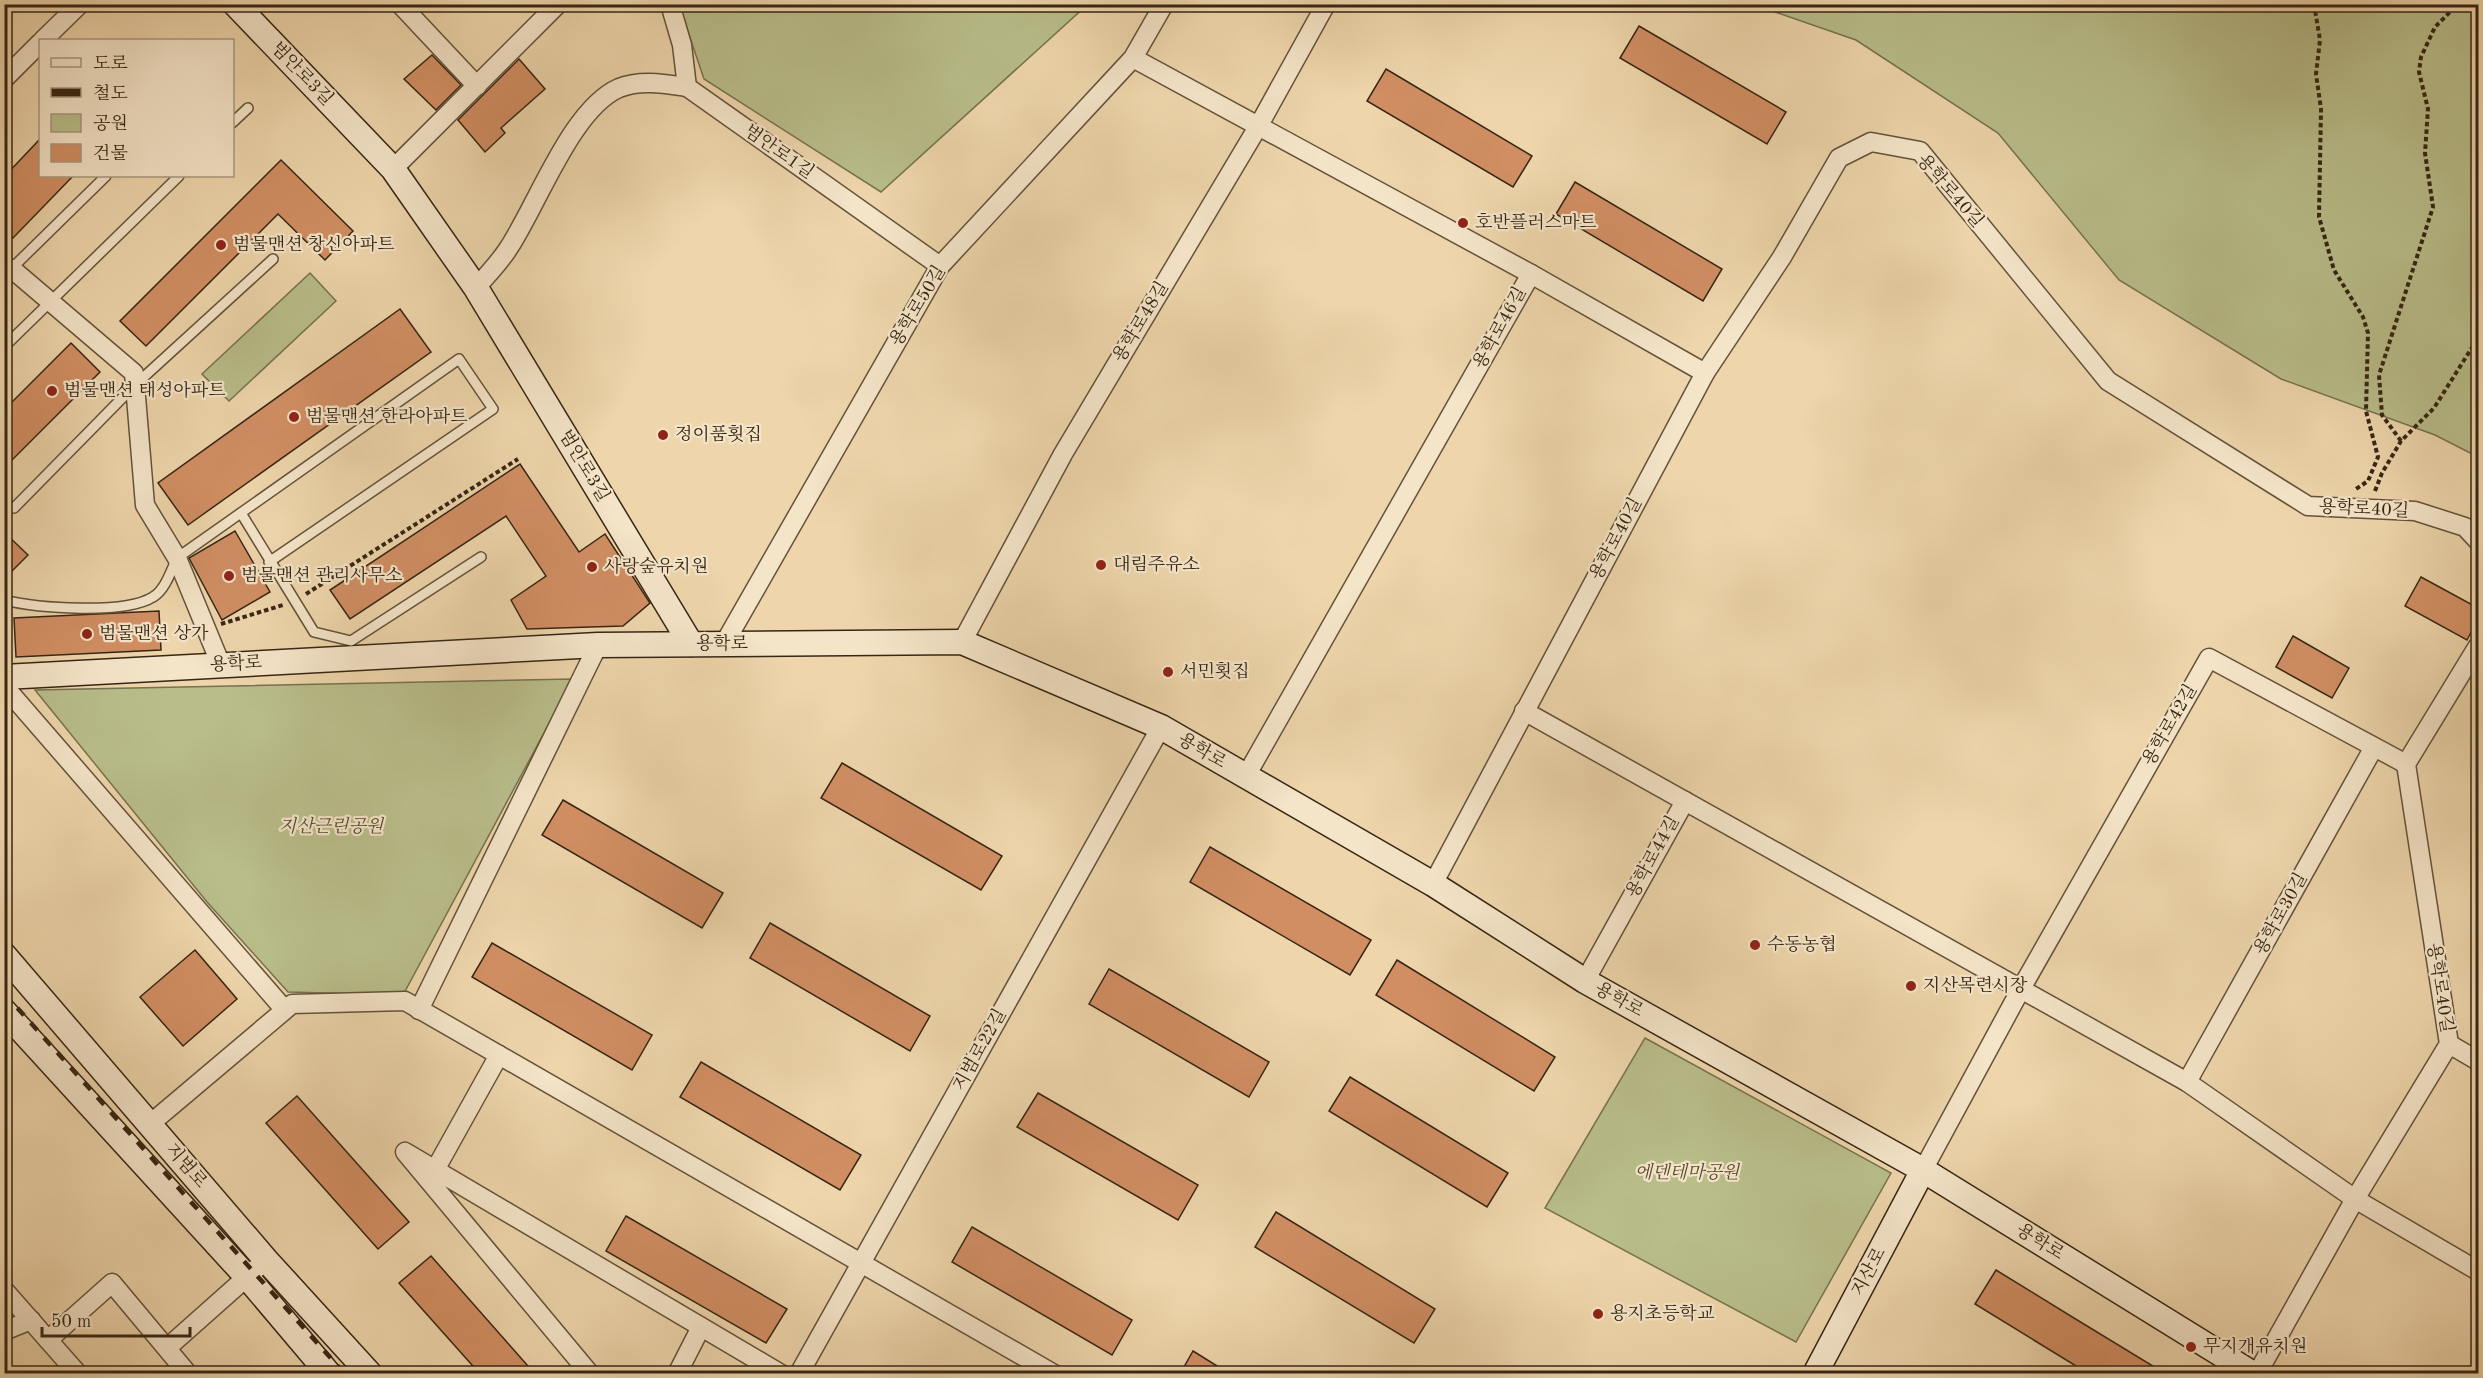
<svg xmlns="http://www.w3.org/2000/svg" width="2483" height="1378" viewBox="0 0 2483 1378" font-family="'Old Standard TT','Noto Serif KR',serif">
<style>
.green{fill:#b8bd8a;stroke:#77724f;stroke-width:1.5}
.building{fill:#d18e63;stroke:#362614;stroke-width:1.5}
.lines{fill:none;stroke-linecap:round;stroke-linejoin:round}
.lane-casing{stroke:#64523a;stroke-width:12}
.street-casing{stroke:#64523a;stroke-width:21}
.secondary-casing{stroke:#362614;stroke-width:27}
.path{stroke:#362614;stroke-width:4;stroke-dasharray:4.5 3;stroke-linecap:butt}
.lane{stroke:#f4e4c8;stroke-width:9}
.street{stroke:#f4e4c8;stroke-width:18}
.secondary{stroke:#f4e4c8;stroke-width:24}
.rail{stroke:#362614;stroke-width:4.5;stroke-dasharray:10 10;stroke-linecap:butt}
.poi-dot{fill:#8f2418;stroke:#f4e4c8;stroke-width:2}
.labels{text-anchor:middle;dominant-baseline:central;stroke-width:4.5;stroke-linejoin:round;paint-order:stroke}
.street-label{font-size:18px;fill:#362614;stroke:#f4e4c8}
.poi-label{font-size:18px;fill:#362614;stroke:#f4e4c8;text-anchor:start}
.park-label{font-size:18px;font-style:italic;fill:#564c32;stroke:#f4e4c8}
</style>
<rect width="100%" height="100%" fill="#eed5ab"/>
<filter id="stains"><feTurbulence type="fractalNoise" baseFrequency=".00333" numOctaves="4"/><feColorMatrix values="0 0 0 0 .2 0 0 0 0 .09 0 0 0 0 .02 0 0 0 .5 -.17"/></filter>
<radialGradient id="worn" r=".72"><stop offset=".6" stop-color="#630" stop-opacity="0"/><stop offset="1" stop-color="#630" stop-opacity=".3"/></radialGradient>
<!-- green -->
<g class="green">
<polygon points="679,5 1087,5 881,192 704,79"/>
<polygon points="1755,5 2478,5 2478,457 2435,435 2281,379 2119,280 1998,133 1856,40"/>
<polygon points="310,273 336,301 229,401 202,374"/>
<polygon points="573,679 403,995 288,992 207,902 35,690"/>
<polygon points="1645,1038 1891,1173 1796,1342 1545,1208"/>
</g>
<!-- building -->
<g class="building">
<polygon points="1639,26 1786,112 1767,144 1620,58"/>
<polygon points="432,55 461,85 436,110 404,79"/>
<polygon points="519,59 545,89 501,128 505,133 485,152 458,120"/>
<polygon points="1386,69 1532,156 1513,187 1367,101"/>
<polygon points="40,139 40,176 73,176 13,238 4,230 4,177"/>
<polygon points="281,160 353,231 325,260 278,214 146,346 120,321"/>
<polygon points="1575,182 1722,269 1703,301 1556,214"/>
<polygon points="400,309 431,352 188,525 158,483"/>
<polygon points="71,343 100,372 4,468 4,410"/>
<polygon points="520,464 579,552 605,534 650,603 623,626 527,629 511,600 546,576 506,516 350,619 330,590"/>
<polygon points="235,531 270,592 222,620 189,558"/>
<polygon points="4,532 28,555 4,579"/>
<polygon points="2421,577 2478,608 2478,619 2467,640 2405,606"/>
<polygon points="159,611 161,650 16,657 14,618"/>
<polygon points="2293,636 2349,668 2332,698 2276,667"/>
<polygon points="842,763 1002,856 981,890 821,798"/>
<polygon points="563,800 723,893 702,928 542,835"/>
<polygon points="1210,847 1371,940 1350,975 1190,882"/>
<polygon points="770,923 930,1016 910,1051 750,958"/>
<polygon points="492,943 652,1035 632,1070 472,977"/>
<polygon points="195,950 237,999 183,1046 140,997"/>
<polygon points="1397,960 1555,1057 1534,1091 1376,995"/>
<polygon points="1109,969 1269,1062 1249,1097 1089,1004"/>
<polygon points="701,1062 861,1155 840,1190 680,1097"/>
<polygon points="1350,1077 1508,1173 1487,1207 1329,1111"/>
<polygon points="1038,1093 1198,1185 1178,1220 1017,1127"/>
<polygon points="297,1096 409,1222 378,1249 266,1123"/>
<polygon points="1276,1212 1435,1309 1414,1343 1255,1247"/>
<polygon points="626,1216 787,1309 766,1343 606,1251"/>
<polygon points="972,1227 1132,1320 1112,1355 952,1262"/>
<polygon points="431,1256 535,1374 480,1374 399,1283"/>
<polygon points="1996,1270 2069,1315 2166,1374 2089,1374 1975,1304"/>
<polygon points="1193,1351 1230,1374 1180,1374"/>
</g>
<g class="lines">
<!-- lane casing -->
<g class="lane-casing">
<g id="lane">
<polyline points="232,123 248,108"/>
<polyline points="4,276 106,176"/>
<polyline points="4,347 179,176"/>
<polyline points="14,508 135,385 273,259"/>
<polyline points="241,513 314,632 351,641 481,557"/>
<path d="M4,600C37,608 124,615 153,597C165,590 171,571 177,558L459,359L493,409L269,562"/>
</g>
</g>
<!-- street casing -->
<g class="street-casing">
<g id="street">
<polyline points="400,4 477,86"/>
<polyline points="670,4 682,45 687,87 940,266"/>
<polyline points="43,40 80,4"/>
<polyline points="1133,58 1531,274 1705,373"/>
<polyline points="4,79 40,43"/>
<polyline points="393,169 558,4"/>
<polyline points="12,269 134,373 145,505 177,558 221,665"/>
<path d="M476,288C487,275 499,263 508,249C537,206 571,109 619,88C641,79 666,84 687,87"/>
<polyline points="962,642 1063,454 1259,125 1326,4"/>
<polyline points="724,644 940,266 1133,58 1164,4"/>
<polyline points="4,686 284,1009"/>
<polyline points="1524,711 2187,1082 2355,1199 2478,1271"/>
<polyline points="1246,776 1531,274"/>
<polyline points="1433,884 1705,373 1782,257 1839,158 1871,142 1920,151 2108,381 2308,506 2415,511 2465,527 2478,541"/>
<polyline points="1585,981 1685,801"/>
<polyline points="419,1010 598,645"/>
<polyline points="2449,1044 2478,1061"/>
<polyline points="2187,1082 2374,747"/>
<polyline points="150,1124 292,1004 405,1001 1054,1374"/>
<polyline points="435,1170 499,1055"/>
<polyline points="1923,1170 2022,987 2209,658 2406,764"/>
<polyline points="4,1290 78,1374"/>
<polyline points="4,1331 31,1320"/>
<polyline points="48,1340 112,1283 188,1374"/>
<polyline points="167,1348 266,1260"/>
<polyline points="590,1374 405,1152 781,1374"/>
<polyline points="677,1374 701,1327"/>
<polyline points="799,1374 1161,727"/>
<polyline points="2257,1374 2355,1199 2449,1044 2406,764 2478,646"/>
</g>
</g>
<!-- secondary casing -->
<g class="secondary-casing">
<g id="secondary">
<polyline points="235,4 393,169 476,288 691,644"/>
<polyline points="4,677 598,645 962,642 1161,727 1433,884 1585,981 1923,1170 2253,1374"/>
<polyline points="4,955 266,1260 370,1374"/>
<polyline points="4,1011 247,1277 329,1374"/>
<polyline points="1815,1374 1923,1170"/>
</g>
</g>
<!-- path -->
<g class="path">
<polyline points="2314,4 2320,40 2316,74 2321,109 2319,217 2334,270 2363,317 2368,333 2366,411 2378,457 2368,481 2356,489"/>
<polyline points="2401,441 2382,415 2379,375 2433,207 2425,153 2428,109 2419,72 2421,57 2435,27 2458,4"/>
<polyline points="2375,491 2382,473 2401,441 2434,408 2478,338"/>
<polyline points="306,594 518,459"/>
<polyline points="221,624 283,605"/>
</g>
<!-- lane -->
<use href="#lane" class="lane"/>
<!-- street -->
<use href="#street" class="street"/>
<!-- secondary -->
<use href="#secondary" class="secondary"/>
<!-- rail -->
<polyline class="rail" points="4,993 345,1374"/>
</g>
<!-- markers -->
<g class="poi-dot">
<circle cx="1463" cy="223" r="6"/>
<circle cx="221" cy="245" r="6"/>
<circle cx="52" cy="391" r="6"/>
<circle cx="294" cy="417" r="6"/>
<circle cx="663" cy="435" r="6"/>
<circle cx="1101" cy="565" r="6"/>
<circle cx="592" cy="567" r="6"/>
<circle cx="229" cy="576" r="6"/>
<circle cx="87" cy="634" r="6"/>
<circle cx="1168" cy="672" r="6"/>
<circle cx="1755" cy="945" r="6"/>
<circle cx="1911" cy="986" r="6"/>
<circle cx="1598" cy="1314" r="6"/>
<circle cx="2191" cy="1347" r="6"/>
</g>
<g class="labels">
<!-- street labels -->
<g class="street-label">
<text transform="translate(302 74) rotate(46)">범안로3길</text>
<text transform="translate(779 152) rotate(35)">범안로1길</text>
<text transform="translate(1950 191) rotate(49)">용학로40길</text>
<text transform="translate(918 306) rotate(-59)">용학로50길</text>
<text transform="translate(1141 322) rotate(-59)">용학로48길</text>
<text transform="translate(1500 328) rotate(-61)">용학로46길</text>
<text transform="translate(584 466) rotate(59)">범안로3길</text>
<text transform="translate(2364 509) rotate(3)">용학로40길</text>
<text transform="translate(1616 539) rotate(-62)">용학로40길</text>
<text x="722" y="644">용학로</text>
<text transform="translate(236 664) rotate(-3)">용학로</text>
<text transform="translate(2170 725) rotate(-60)">용학로42길</text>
<text transform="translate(1202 751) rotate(30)">용학로</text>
<text transform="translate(1653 857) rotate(-61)">용학로44길</text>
<text transform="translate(2281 914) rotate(-61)">용학로30길</text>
<text transform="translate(2440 988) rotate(81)">용학로40길</text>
<text transform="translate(1619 1000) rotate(29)">용학로</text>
<text transform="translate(980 1050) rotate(-61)">지범로22길</text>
<text transform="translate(186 1166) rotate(49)">지범로</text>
<text transform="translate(2040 1242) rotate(32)">용학로</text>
<text transform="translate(1869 1272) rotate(-62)">지산로</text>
</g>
<!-- poi labels -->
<g class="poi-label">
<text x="1475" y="223">호반플러스마트</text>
<text x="233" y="245">범물맨션 창신아파트</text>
<text x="64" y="391">범물맨션 태성아파트</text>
<text x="306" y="417">범물맨션 한라아파트</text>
<text x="675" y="435">정이품횟집</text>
<text x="1113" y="565">대림주유소</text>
<text x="604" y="567">사랑숲유치원</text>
<text x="241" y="576">범물맨션 관리사무소</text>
<text x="99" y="634">범물맨션 상가</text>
<text x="1180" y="672">서민횟집</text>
<text x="1767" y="945">수동농협</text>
<text x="1923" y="986">지산목련시장</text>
<text x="1610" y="1314">용지초등학교</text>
<text x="2203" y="1347">무지개유치원</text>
</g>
<!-- park labels -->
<g class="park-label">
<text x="331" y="827">지산근린공원</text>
<text x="1687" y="1173">에덴테마공원</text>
</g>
</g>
<!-- margin -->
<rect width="2483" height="1378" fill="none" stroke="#eed5ab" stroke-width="24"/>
<rect x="6" y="6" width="2471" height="1366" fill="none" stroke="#362614" stroke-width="3"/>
<rect x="12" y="12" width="2459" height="1354" fill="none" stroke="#362614" stroke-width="1.5"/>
<!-- legend -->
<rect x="39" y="39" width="195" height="138" fill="#f4e4c8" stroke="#a89880" stroke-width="1.5"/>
<rect x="51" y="58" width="30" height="9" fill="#f4e4c8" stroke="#a89880" stroke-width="1.5"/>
<text x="93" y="69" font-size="18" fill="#362614">도로</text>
<rect x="51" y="88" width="30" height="9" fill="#362614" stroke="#a89880" stroke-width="1.5"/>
<text x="93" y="99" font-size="18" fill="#362614">철도</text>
<rect x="51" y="114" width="30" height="18" fill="#b8bd8a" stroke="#a89880" stroke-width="1.5"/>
<text x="93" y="129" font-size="18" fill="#362614">공원</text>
<rect x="51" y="144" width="30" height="18" fill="#d18e63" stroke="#a89880" stroke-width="1.5"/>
<text x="93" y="159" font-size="18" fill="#362614">건물</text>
<!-- scale -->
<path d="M42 1327v9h148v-9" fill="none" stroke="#362614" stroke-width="3"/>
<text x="51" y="1327" font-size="18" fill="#362614" stroke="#f4e4c8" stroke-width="4.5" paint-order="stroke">50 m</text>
<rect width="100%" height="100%" filter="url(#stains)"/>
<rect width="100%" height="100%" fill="url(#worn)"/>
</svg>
